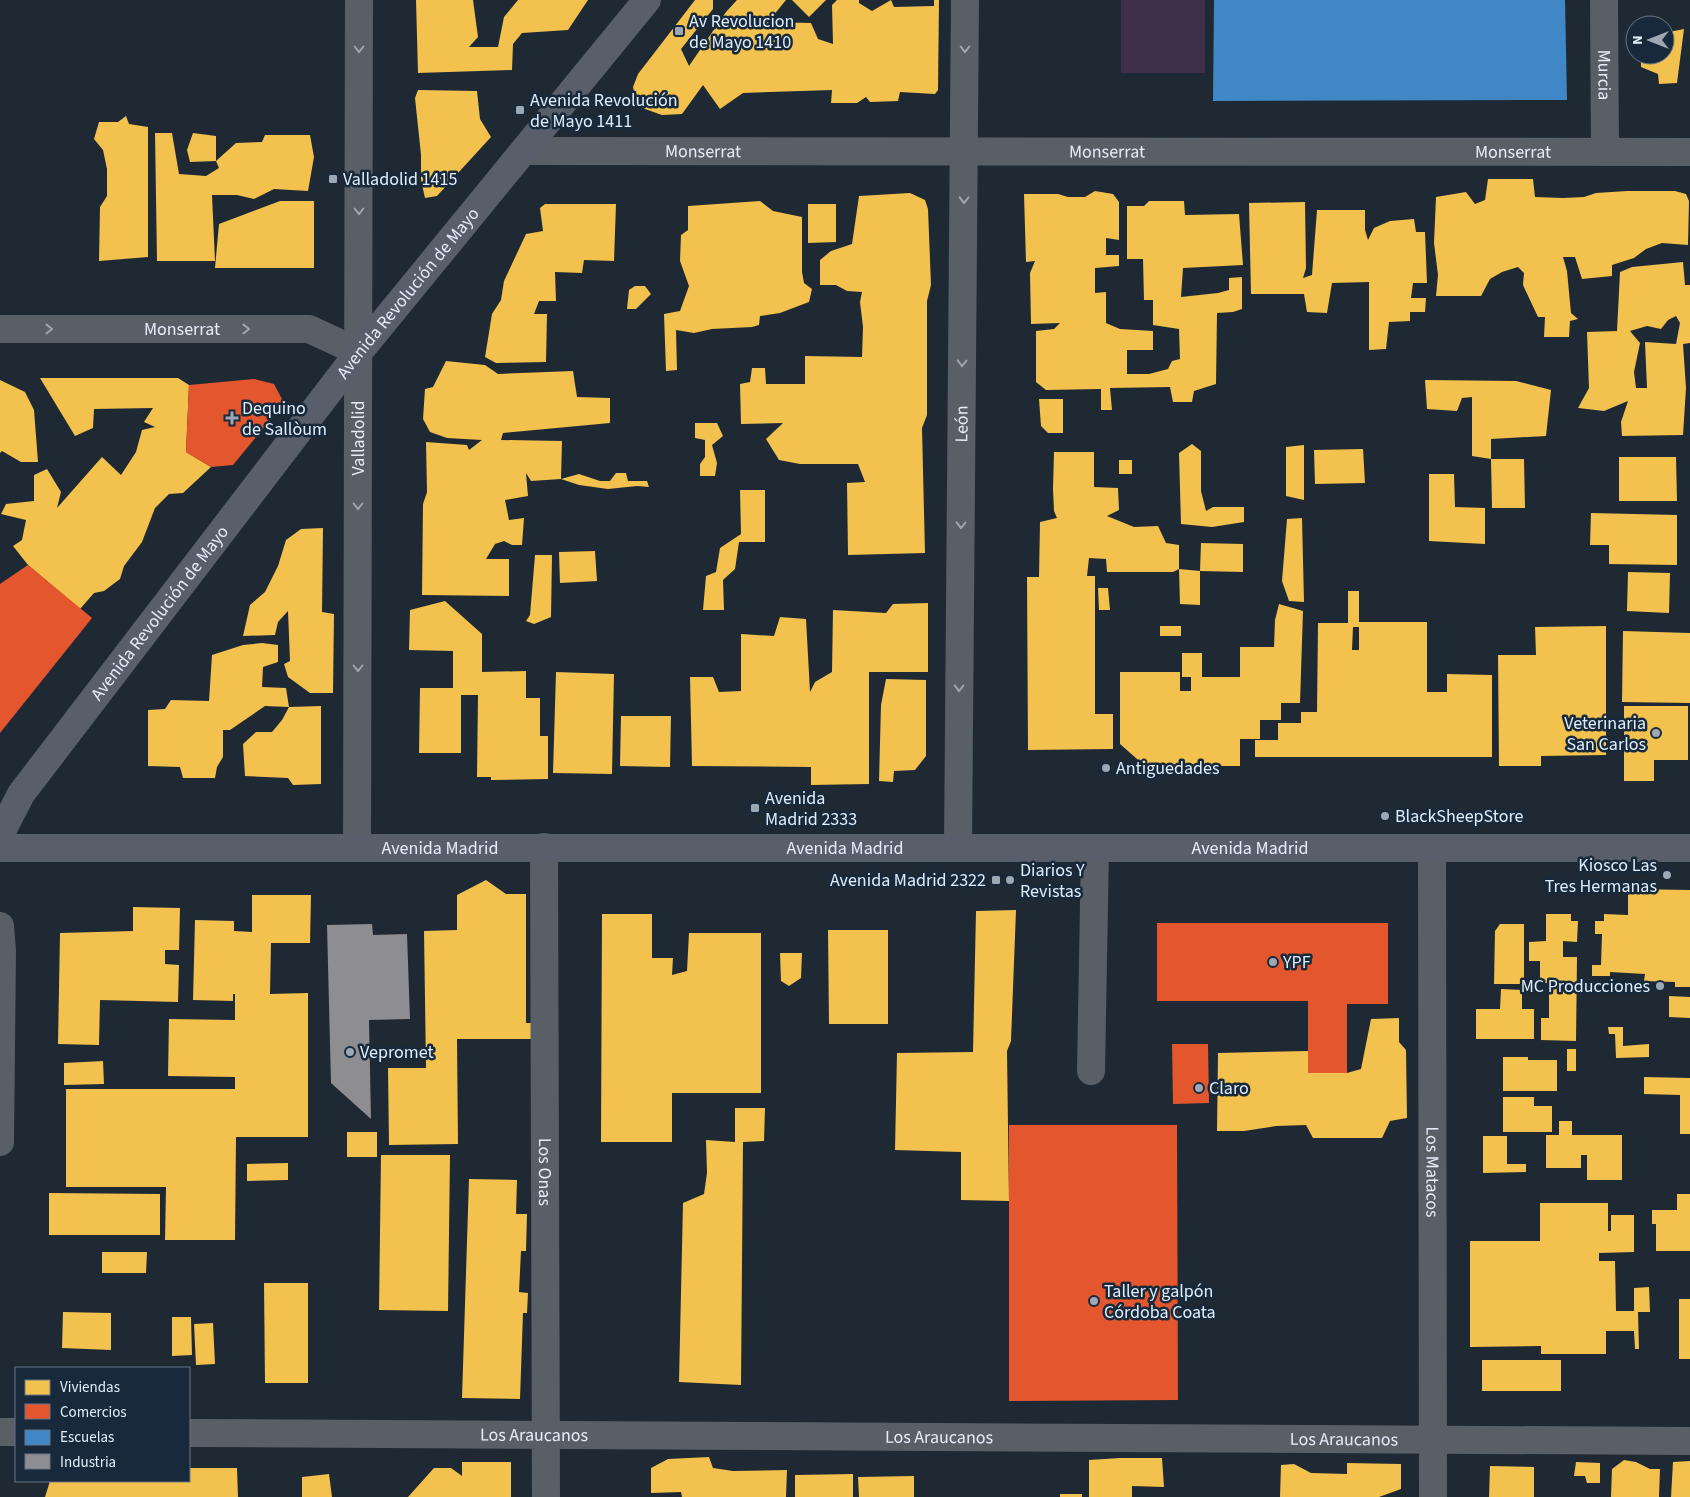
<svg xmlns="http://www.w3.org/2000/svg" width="1690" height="1497" viewBox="0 0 1690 1497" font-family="'Source Sans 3',sans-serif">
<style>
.green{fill:#3f2f4b}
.homes{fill:#f2c14e;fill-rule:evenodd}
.shops{fill:#e4572e}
.schools{fill:#3f88c5}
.industry{fill:#8d8d92}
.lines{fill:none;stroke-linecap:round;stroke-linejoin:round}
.minor{stroke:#585f67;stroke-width:28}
.major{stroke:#585f6a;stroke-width:28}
.oneway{stroke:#9da6b0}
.poi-dot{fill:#9ea8b4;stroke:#17293b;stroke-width:2}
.labels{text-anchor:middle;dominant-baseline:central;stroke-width:5;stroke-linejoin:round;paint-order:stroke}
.poi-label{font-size:18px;fill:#e2edfa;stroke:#17293b;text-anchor:start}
.street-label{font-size:18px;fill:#e2edfa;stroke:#17293b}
</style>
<rect width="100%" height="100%" fill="#1f2933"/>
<!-- green -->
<rect class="green" x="1121" y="0" width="84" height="73"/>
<!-- homes -->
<g class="homes">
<polygon points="416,0 473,0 478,37 469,47 498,47 504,17 518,0 588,0 568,30 522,33 513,44 512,70 418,73"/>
<polygon points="695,0 713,0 713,9 681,49 689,66 726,12 737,0 786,0 768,22 811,23 818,39 833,44 832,5 837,0 859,0 859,3 872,11 891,0 894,7 934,6 934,0 939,0 938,90 935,94 900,92 898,101 870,102 866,97 857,103 831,103 832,90 743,93 720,109 703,85 682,114 662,115 645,109 636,101 633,87 638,74"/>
<polygon points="792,0 826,0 809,17"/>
<polygon points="1684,29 1677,83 1659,84 1658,74 1641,67 1641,55 1665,55 1665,36 1669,32"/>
<polygon points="418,90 477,91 480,119 491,137 437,196 425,198 421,180 421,155 415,98"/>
<polygon points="126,116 129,124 148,127 148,257 99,261 100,207 107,196 107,169 103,150 94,139 99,122 118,122"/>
<polygon points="155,133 172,133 179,174 206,176 219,168 216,161 190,162 187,150 193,133 216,136 216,161 236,143 262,142 265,135 310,135 314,157 308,191 274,189 254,199 237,195 212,195 215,261 157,261"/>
<polygon points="1488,179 1533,179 1535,197 1563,198 1584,197 1596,193 1627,191 1675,191 1686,194 1689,201 1688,245 1662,243 1646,249 1634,258 1612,265 1612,276 1582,279 1575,257 1563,257 1567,271 1571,313 1578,319 1570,321 1569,337 1544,337 1545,317 1538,317 1523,285 1524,273 1518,267 1502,272 1490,279 1481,296 1436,296 1438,275 1434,243 1436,197 1466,192 1475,204 1485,200"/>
<polygon points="1095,191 1113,194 1119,202 1119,240 1106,238 1106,255 1119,255 1119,266 1095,268 1095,293 1106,292 1106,323 1120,329 1153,331 1153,350 1127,350 1127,374 1149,374 1168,369 1172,361 1180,359 1179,329 1153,325 1153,300 1144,300 1143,259 1127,259 1127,206 1144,206 1149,201 1184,201 1185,215 1239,214 1243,265 1183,268 1181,297 1218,293 1229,290 1229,278 1242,277 1242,309 1233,312 1217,313 1216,384 1194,391 1192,402 1173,402 1170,387 1110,388 1112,410 1101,410 1101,389 1046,390 1036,382 1036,331 1054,329 1060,323 1031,324 1030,273 1035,261 1026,262 1024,194 1058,194 1068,197 1085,197"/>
<polygon points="910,193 925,200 928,209 931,285 927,301 927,415 922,428 925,553 848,555 847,483 865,482 858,464 800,464 779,460 766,439 783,423 741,424 740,384 750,382 752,368 765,368 766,384 805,384 805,356 862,357 863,327 860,302 862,292 847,291 836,285 820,285 820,260 831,251 852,244 859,196"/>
<polygon points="280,201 314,201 314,268 215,268 219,224"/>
<polygon points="760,201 773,211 802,217 802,272 804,283 812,289 809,302 780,313 760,316 759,325 752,327 712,329 694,333 676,330 677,370 666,371 664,314 680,311 689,286 680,261 681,235 688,230 688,206"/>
<polygon points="1305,202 1306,268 1303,278 1312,275 1317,210 1365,210 1365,230 1368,240 1374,228 1390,221 1414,219 1416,232 1425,232 1427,283 1413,283 1411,298 1426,298 1425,312 1410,312 1410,321 1389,322 1386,349 1369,350 1369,282 1332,283 1327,313 1307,312 1304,294 1251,294 1249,203"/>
<polygon points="545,204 616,204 614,261 584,260 582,273 555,272 556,301 539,301 534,314 547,314 546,362 496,363 485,357 492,314 501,300 504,281 526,234 543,231 540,208"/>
<polygon points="808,204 836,204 836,242 808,243"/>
<path d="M1683,262L1685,285H1690V343L1683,344L1686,388L1683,435L1622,436L1621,422L1628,401L1604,411L1578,408L1589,388L1587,332L1617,331L1620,272L1632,267ZM1676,316L1680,323L1676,344L1645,342L1647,388H1636L1634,372L1640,343L1630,331L1647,326L1661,329L1668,320Z"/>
<polygon points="635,286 645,286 651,294 636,309 627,309 629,290"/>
<polygon points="446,361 485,365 498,374 573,371 577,397 610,398 610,423 503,433 501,440 562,441 561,479 579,474 600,481 610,481 616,473 626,473 628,481 647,481 649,487 637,486 608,489 579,485 561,479 531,481 526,473 528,496 505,500 509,520 524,518 522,545 512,545 504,541 495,544 486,559 509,559 509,596 422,595 423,504 427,492 426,442 467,445 469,450 482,440 447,438 430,432 423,419 425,389 433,387"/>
<polygon points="40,378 178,378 189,385 186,452 211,467 183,493 169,494 155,508 142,542 124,566 120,579 104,591 94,593 80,609 28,565 13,546 22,540 26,520 1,514 6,504 34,501 34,475 47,469 61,492 57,508 102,457 121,475 136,452 142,430 155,427 144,422 153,408 94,409 93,428 75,436"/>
<polygon points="0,380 25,392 34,410 38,462 21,462 2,451 0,453"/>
<polygon points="1425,380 1516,381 1551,390 1546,436 1491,439 1491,459 1524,459 1525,508 1492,508 1491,459 1472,456 1472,397 1462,398 1457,411 1427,409"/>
<polygon points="1039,399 1063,399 1063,433 1048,433 1041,426"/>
<polygon points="695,423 717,423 723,436 712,445 717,463 715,476 700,476 700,464 705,457 705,440 695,438"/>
<polygon points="1192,444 1201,451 1201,491 1206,511 1213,507 1244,507 1244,522 1212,527 1181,524 1179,453"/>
<polygon points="1304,445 1304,500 1286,496 1286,447"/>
<polygon points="1363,449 1365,483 1315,484 1314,450"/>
<polygon points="1054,452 1094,452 1094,487 1118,488 1119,510 1107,516 1134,527 1158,526 1166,543 1179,545 1179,569 1173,572 1107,572 1106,559 1089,558 1087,576 1095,576 1095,714 1113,714 1113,749 1028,750 1027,577 1039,577 1040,522 1057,518 1054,511 1053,489"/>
<polygon points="1619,457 1676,457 1677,501 1619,501"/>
<rect x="1119" y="460" width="13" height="14"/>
<polygon points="1429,474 1454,474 1455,507 1485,508 1485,544 1429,541"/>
<polygon points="740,490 765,490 765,542 739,542 735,569 723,580 724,610 703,610 706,576 716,572 720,548 741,534"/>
<polygon points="1591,513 1677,515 1677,565 1609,564 1609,545 1590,545"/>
<polygon points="1302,518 1304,602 1289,601 1282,581 1287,519"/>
<polygon points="323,528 322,612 334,614 333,693 310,693 288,677 284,664 290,661 288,611 278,622 275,635 243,636 250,605 265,592 278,566 286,540 301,529"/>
<polygon points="1201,543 1243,544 1243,572 1200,571"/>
<polygon points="595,551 597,581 560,583 559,552"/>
<polygon points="535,555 552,555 551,617 534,624 526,621 530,615"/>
<polygon points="1179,569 1200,571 1200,605 1180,604"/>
<polygon points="1628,572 1670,573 1669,613 1627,611"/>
<polygon points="1098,588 1108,588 1110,610 1099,610"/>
<path d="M1348,591H1359V622H1427V692H1447V674L1492,675V757H1255V740H1278V723H1301V712H1317L1318,623H1348ZM1353,627H1359V650H1352Z"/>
<polygon points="445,601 482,634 482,672 526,671 526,698 540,698 540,736 548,736 548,779 491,780 491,777 477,777 478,695 461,695 461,753 419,753 420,688 453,688 453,651 409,650 410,610"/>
<polygon points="928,603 928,672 869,672 869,784 811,785 811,767 692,766 690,677 713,677 719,692 741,691 741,634 774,636 780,617 806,619 810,692 815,682 832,672 833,610 886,613 893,604"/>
<polygon points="1279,604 1303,611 1300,703 1281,703 1281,720 1260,720 1260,739 1240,739 1240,766 1145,766 1120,744 1120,672 1180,672 1180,691 1191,691 1191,677 1182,677 1182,653 1202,653 1202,677 1240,677 1240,647 1274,647 1275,620"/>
<rect x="1160" y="626" width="21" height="10"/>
<polygon points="1606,626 1606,755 1541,756 1541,766 1499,766 1498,655 1536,655 1535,627"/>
<polygon points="1623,631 1690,633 1690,703 1622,702"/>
<polygon points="262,643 278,645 278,662 263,667 262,687 286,688 289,707 321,706 321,784 293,785 288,778 245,776 243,744 256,732 272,732 282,720 289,707 265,706 230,730 223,730 223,757 217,767 215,778 183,778 180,767 148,766 148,710 165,709 171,700 209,701 212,655 243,645"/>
<polygon points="556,672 614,674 612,774 553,773"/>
<polygon points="886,679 926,680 926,756 915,770 894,771 893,782 879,781 881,705"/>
<polygon points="1624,706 1688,706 1688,760 1654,760 1654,781 1624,781"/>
<polygon points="621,716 671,716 670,767 620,766"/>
<polygon points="486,880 506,894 526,894 526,1023 536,1023 536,1039 457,1039 458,1144 389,1145 388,1068 426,1068 424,931 457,930 457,895"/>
<polygon points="1628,889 1690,890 1690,987 1675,987 1675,982 1644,981 1645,974 1610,972 1610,976 1592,976 1592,965 1601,965 1602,934 1595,934 1595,921 1604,921 1604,914 1628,915"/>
<polygon points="252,895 311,895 310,943 271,943 270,994 308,993 308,1137 236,1137 235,1240 165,1240 166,1187 66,1187 66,1089 235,1089 235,1077 168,1076 169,1019 235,1020 235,994 233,994 233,1001 193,1000 195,920 234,921 234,931 252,932"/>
<polygon points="133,907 180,908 179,950 165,950 165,964 179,965 178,1002 100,1000 99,1045 58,1044 60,933 133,931"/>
<polygon points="1016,910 1011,1041 1007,1051 1009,1201 961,1200 961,1152 895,1150 897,1053 973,1052 976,911"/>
<polygon points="602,914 652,914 652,958 673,958 672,975 687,971 689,933 761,933 761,1093 672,1093 672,1142 601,1142"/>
<polygon points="1546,914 1571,914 1571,921 1578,921 1577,942 1563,941 1563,957 1577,957 1576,1041 1541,1040 1541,1018 1549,1018 1549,983 1540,983 1540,961 1529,961 1529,942 1546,941"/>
<polygon points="1500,924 1524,924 1524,984 1494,984 1495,931"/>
<polygon points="828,930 888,930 888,1024 829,1024"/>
<polygon points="780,953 802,953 801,978 789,986 781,981"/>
<polygon points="1501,989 1522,990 1522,1009 1534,1009 1534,1039 1476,1039 1476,1009 1500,1009"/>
<polygon points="1669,996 1690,997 1690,1018 1669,1017"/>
<polygon points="1399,1018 1399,1042 1406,1050 1407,1118 1390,1121 1382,1138 1313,1138 1306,1125 1276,1126 1244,1131 1217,1131 1218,1053 1308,1051 1308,1073 1347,1073 1361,1069 1371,1019"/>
<polygon points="1608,1027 1623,1027 1623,1046 1649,1044 1649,1057 1616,1058 1615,1034 1609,1034"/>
<rect x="1567" y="1049" width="9" height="22"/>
<polygon points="1503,1057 1528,1057 1528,1060 1557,1060 1557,1091 1503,1091"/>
<polygon points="103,1061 104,1084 64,1085 64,1063"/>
<polygon points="1644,1077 1690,1078 1690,1134 1680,1134 1680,1095 1644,1094"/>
<polygon points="1503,1097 1534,1097 1534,1106 1552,1106 1552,1132 1503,1132"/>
<polygon points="735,1108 765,1108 764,1141 743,1142 741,1385 679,1382 683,1203 704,1194 707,1173 706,1140 735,1142"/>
<polygon points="1559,1121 1572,1121 1572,1135 1622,1135 1622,1180 1587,1180 1587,1155 1581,1155 1581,1168 1546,1168 1546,1135 1559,1135"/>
<rect x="347" y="1132" width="30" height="25"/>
<polygon points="1483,1136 1507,1136 1507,1164 1526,1164 1526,1172 1483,1173"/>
<polygon points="381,1155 450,1155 448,1311 379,1310"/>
<polygon points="288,1163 288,1180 247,1181 247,1164"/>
<polygon points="469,1179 517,1180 516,1214 527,1214 526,1251 521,1251 519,1292 528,1293 527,1313 523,1313 520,1399 462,1398"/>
<polygon points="49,1193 160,1194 160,1235 49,1235"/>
<polygon points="1677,1194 1690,1194 1690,1251 1656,1251 1656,1224 1652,1224 1652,1210 1677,1210"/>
<polygon points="1540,1203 1608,1203 1608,1231 1611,1231 1611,1215 1634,1215 1634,1252 1599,1253 1599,1261 1615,1261 1616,1311 1634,1311 1634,1288 1649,1287 1650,1312 1638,1312 1639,1349 1635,1349 1634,1331 1606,1331 1606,1354 1541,1354 1541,1346 1470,1347 1470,1241 1540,1241"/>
<polygon points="102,1252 147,1252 146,1273 102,1273"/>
<polygon points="264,1283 308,1283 308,1383 265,1383"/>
<rect x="1679" y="1299" width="11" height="60"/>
<polygon points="63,1312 111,1313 111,1350 62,1348"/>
<polygon points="172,1317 191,1317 192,1355 172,1356"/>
<polygon points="213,1323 215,1364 196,1365 194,1324"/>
<rect x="1482" y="1360" width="79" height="31"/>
<polygon points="709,1457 713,1468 733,1471 787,1470 786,1497 682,1497 681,1492 651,1493 651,1468 668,1459"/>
<polygon points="1120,1458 1162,1458 1164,1487 1132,1486 1132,1497 1089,1497 1089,1460"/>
<polygon points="1624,1460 1636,1462 1650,1469 1660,1469 1659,1497 1611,1497 1612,1469"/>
<polygon points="1690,1461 1690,1497 1671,1497 1673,1462"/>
<polygon points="462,1462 511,1462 511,1497 408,1497 434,1468 451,1468 462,1476"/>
<polygon points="1576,1462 1600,1463 1600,1483 1587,1483 1585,1476 1574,1476"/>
<polygon points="1347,1463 1401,1464 1401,1489 1379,1497 1280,1497 1281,1465 1294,1464 1311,1473 1347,1474"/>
<polygon points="1490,1466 1534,1467 1534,1497 1489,1497"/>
<polygon points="189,1468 237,1468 238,1497 45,1497 50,1481 189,1481"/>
<polygon points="329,1474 332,1497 302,1497 302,1477"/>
<polygon points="853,1474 853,1497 795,1497 795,1475"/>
<polygon points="914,1476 914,1497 859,1497 858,1477"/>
<rect x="1060" y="1494" width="22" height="3"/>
</g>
<!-- shops -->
<g class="shops">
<polygon points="254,379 274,384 284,403 233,465 211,467 186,452 189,385"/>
<polygon points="28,565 92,618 0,733 0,584"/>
<polygon points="1157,923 1388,923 1388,1004 1347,1004 1347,1073 1308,1073 1308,1001 1157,1001"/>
<polygon points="1172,1044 1208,1044 1209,1103 1173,1104"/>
<polygon points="1009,1125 1177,1125 1178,1400 1009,1401"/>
</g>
<!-- schools -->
<polygon class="schools" points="1214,0 1565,0 1567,100 1213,101"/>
<!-- industry -->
<polygon class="industry" points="372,924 373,935 407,934 410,1019 369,1020 371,1119 331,1083 327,925"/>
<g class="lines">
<!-- minor -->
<g class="minor">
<path id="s1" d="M1604,0L1605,151"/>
<path id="s2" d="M525,151L1690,152"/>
<path id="s3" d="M0,329H309L359,352"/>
<path id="s4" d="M357,847L359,0"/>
<path id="s5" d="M544,847L546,1497"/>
<path id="s6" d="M958,848L965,0"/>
<path id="s7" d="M1432,848L1433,1497"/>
<polyline points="0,926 2,951 0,1142"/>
<polyline points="1091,1071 1095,848"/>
<polyline points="0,1432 16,1432"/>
<path id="s8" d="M189,1433L1690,1441"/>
</g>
<!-- major -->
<g class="major">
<path id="s9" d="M0,835L21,794L359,352L647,0"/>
<path id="s10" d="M0,848H1690"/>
</g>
</g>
<!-- one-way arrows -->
<defs><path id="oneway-chevron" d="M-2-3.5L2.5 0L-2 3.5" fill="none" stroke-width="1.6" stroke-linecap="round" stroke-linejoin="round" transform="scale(1.25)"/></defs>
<g class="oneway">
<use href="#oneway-chevron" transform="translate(359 49) rotate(90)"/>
<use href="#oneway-chevron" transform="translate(965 49) rotate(90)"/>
<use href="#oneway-chevron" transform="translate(964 200) rotate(91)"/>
<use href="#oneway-chevron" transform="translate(359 211) rotate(90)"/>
<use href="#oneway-chevron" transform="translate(49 329)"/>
<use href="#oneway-chevron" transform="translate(246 329)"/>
<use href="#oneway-chevron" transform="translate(962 363) rotate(91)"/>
<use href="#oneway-chevron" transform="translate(358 506) rotate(90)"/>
<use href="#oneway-chevron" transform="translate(961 525) rotate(91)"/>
<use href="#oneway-chevron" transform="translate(358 668) rotate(90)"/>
<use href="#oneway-chevron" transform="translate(959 688) rotate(91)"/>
</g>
<!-- markers -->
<g class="poi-dot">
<rect x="674" y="26" width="10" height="10" rx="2.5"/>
<rect x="515" y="105" width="10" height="10" rx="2.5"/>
<rect x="328" y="174" width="10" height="10" rx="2.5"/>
<path d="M229.5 410.5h5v5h5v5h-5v5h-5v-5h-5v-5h5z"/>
<circle cx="1656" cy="733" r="5"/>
<circle cx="1106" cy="768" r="5"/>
<rect x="750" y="803" width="10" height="10" rx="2.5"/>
<circle cx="1385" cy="816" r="5"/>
<circle cx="1667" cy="875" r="5"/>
<rect x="991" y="875" width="10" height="10" rx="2.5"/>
<circle cx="1010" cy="880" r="5"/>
<circle cx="1273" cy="962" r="5"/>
<circle cx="1660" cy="986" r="5"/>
<circle cx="350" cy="1052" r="5"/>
<circle cx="1199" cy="1088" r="5"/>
<circle cx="1094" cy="1301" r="5"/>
</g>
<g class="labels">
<!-- poi labels -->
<g class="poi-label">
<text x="689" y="21">Av Revolucion<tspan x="689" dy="21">de Mayo 1410</tspan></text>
<text x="530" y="100">Avenida Revolución<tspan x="530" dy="21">de Mayo 1411</tspan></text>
<text x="343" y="179">Valladolid 1415</text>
<text x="242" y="408">Dequino<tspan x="242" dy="21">de Sallòum</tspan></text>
<text x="1646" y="723" text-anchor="end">Veterinaria<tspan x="1646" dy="21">San Carlos</tspan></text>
<text x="1116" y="768">Antiguedades</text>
<text x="765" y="798">Avenida<tspan x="765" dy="21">Madrid 2333</tspan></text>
<text x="1395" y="816">BlackSheepStore</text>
<text x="1657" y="865" text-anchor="end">Kiosco Las<tspan x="1657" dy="21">Tres Hermanas</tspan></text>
<text x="1020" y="870">Diarios Y<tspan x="1020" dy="21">Revistas</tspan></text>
<text x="986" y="880" text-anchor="end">Avenida Madrid 2322</text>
<text x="1283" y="962">YPF</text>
<text x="1650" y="986" text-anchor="end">MC Producciones</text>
<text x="360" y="1052">Vepromet</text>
<text x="1209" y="1088">Claro</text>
<text x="1104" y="1291">Taller y galpón<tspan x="1104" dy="21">Córdoba Coata</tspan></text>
</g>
<!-- street labels -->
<g class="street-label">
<text stroke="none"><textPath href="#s1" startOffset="75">Murcia</textPath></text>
<text stroke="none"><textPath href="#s2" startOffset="178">Monserrat</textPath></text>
<text stroke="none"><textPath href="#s2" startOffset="988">Monserrat</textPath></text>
<text stroke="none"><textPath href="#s2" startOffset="582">Monserrat</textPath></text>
<text stroke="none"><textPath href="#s9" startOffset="679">Avenida Revolución de Mayo</textPath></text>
<text stroke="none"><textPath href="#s3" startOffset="182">Monserrat</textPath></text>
<text stroke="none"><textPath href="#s6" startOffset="424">León</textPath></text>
<text stroke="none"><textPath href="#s4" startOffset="409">Valladolid</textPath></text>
<text stroke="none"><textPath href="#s9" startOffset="274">Avenida Revolución de Mayo</textPath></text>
<text stroke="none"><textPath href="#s10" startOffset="440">Avenida Madrid</textPath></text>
<text stroke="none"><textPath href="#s10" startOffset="845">Avenida Madrid</textPath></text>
<text stroke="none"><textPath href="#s10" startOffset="1250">Avenida Madrid</textPath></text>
<text stroke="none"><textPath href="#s5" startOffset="325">Los Onas</textPath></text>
<text stroke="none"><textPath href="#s7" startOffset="324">Los Matacos</textPath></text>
<text stroke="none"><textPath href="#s8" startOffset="345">Los Araucanos</textPath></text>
<text stroke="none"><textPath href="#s8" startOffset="750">Los Araucanos</textPath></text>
<text stroke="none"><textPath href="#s8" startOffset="1155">Los Araucanos</textPath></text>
</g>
</g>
<!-- legend -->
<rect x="15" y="1367" width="175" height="115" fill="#17293b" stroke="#687787"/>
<rect x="25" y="1380" width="25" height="15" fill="#f2c14e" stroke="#687787"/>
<text x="60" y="1392" font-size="15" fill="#e2edfa">Viviendas</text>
<rect x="25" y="1404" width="25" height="15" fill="#e4572e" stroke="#687787"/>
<text x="60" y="1417" font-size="15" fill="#e2edfa">Comercios</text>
<rect x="25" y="1430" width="25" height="15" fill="#3f88c5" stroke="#687787"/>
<text x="60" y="1442" font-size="15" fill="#e2edfa">Escuelas</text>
<rect x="25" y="1454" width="25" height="15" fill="#8d8d92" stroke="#687787"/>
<text x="60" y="1467" font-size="15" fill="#e2edfa">Industria</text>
<!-- north arrow -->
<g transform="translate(1650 40) rotate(270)"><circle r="24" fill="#17293b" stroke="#687787"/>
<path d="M0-4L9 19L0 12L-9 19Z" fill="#9ea8b4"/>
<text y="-8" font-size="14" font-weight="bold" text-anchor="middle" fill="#e2edfa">N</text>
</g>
</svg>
